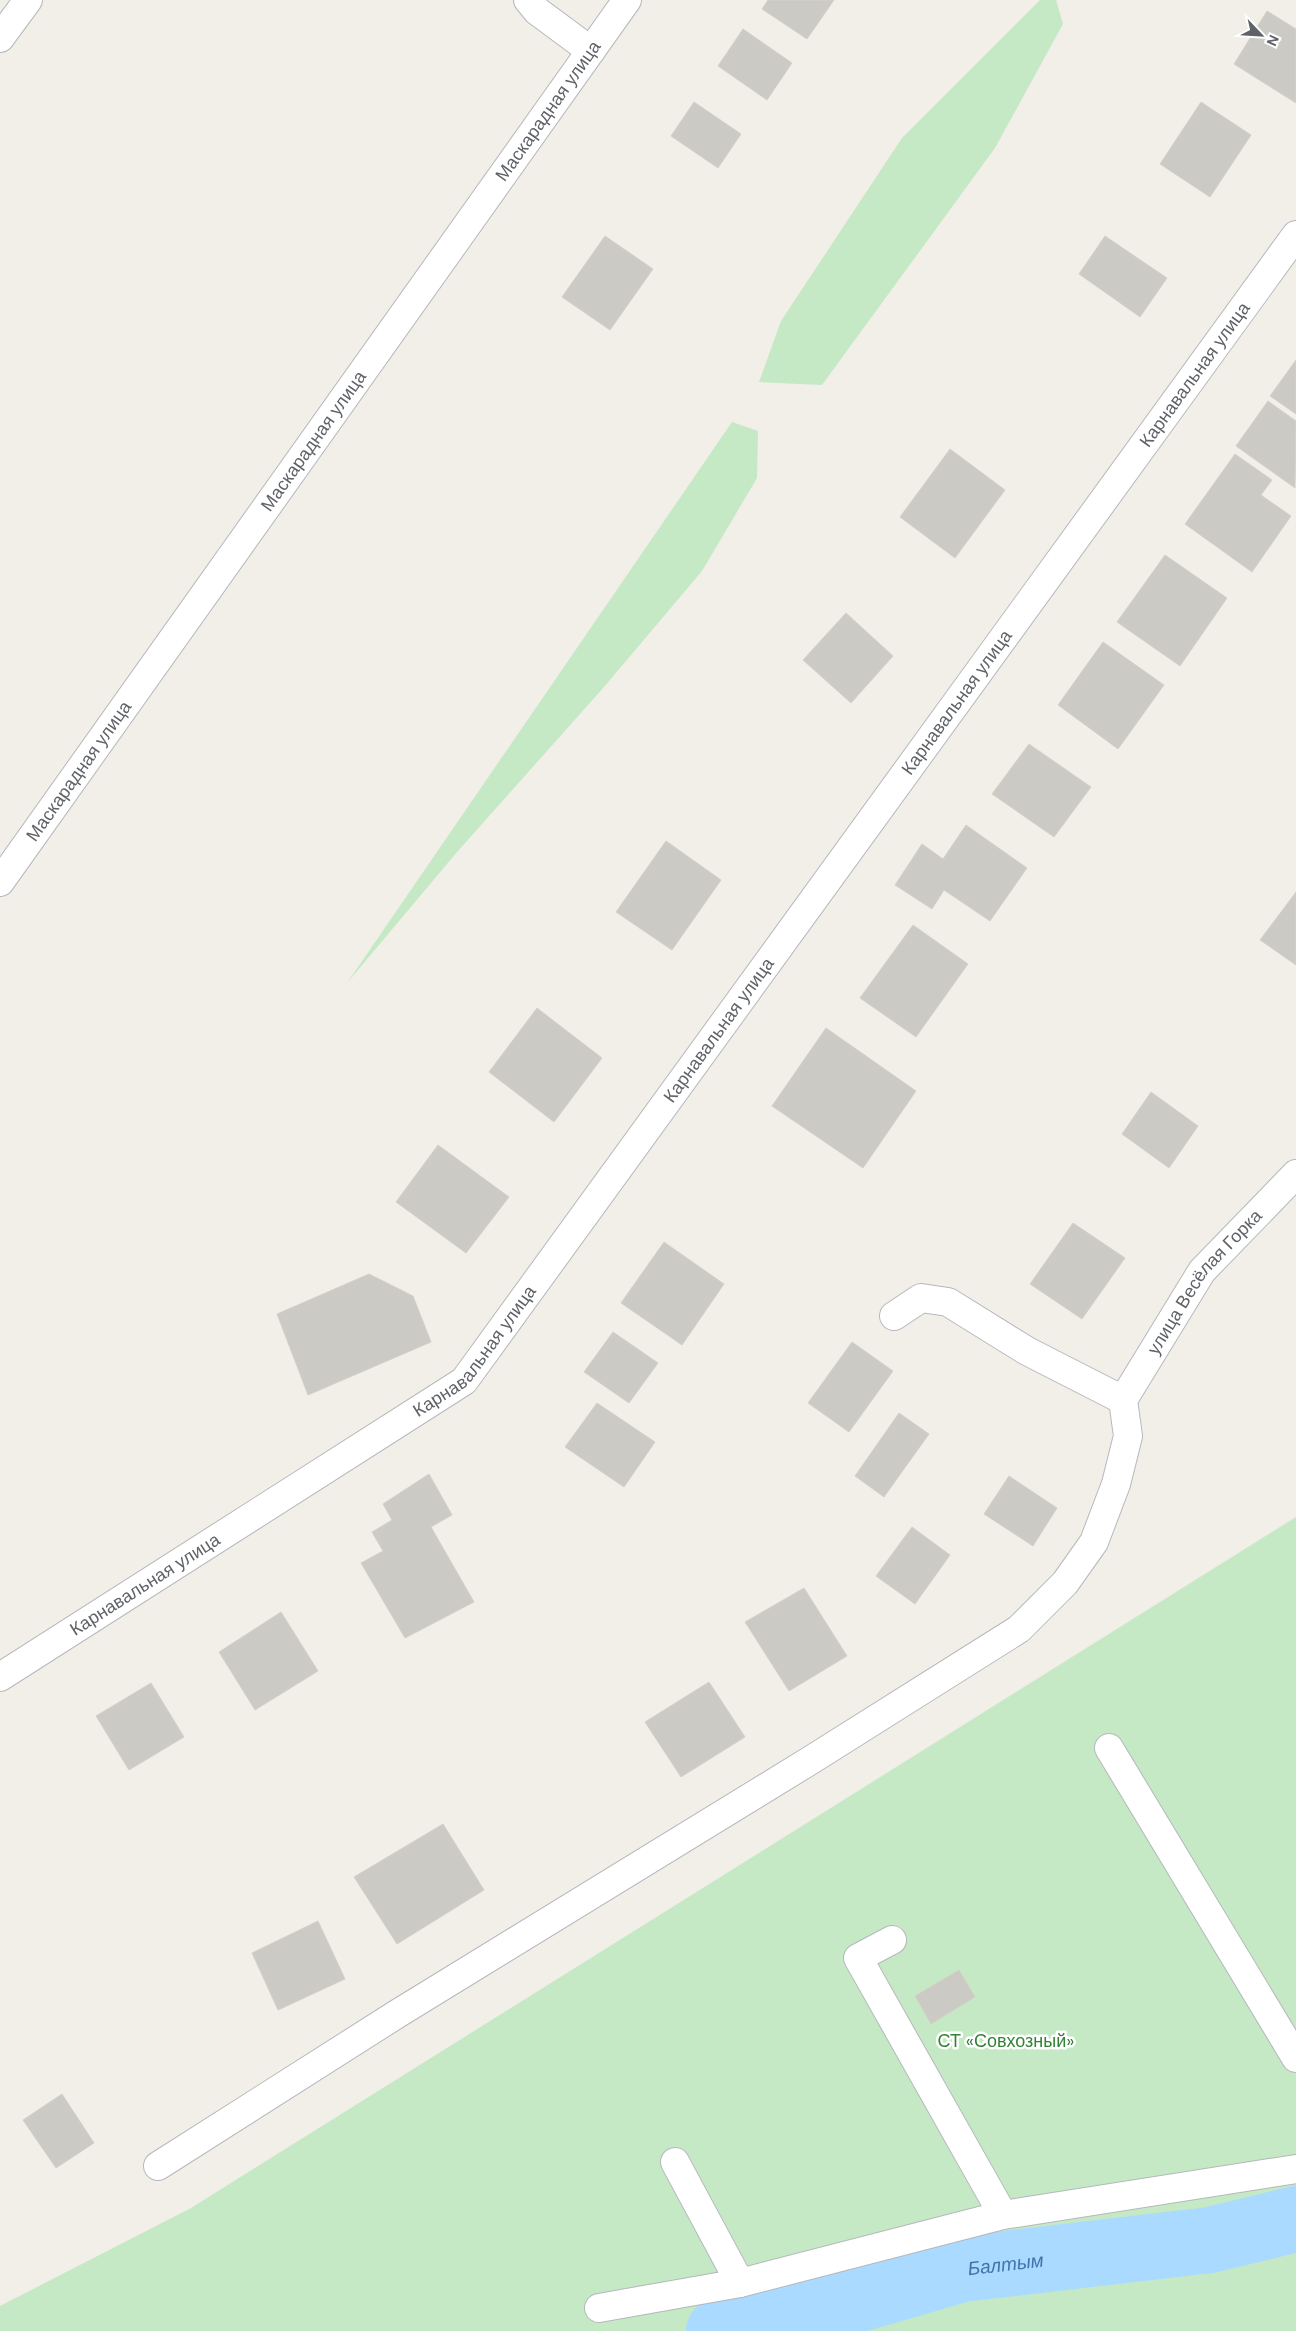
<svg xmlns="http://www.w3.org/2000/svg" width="1296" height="2331" viewBox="0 0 1296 2331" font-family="'DM Sans',sans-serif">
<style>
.green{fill:#c5e8c5}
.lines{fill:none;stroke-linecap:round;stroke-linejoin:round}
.river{stroke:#aadaff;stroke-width:66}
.building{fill:#cccac5;stroke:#d6d1c6}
.minor-casing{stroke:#b5b8bc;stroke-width:30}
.minor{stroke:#fff;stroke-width:28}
.labels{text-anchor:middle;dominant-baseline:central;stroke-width:5;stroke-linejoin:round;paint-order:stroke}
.street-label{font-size:18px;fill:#5f6368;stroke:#fff}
.park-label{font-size:18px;fill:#348238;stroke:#fff}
.water-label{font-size:19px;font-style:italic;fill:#4174aa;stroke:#fff}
</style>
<rect width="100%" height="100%" fill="#f1efe8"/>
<!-- green -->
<g class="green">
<polygon points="1040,0 1056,0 1063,24 995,148 822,385 759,382 781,321 902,138"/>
<polygon points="732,422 758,431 757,478 702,571 604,687 457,852 347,983"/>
<polygon points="1296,1517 1296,2331 0,2331 0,2306 191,2208"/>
</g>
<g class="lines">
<!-- river -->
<path class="river" id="s1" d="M719,2331L791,2319L962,2269L1210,2240L1296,2219"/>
</g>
<!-- building -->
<g class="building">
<polygon points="768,0 834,0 807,39 762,9"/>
<polygon points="1267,11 1296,29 1296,103 1234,64"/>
<polygon points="743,29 792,63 767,100 718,66"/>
<polygon points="694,102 741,134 718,168 671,136"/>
<polygon points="1201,102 1251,135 1210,197 1160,164"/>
<polygon points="605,236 653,269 610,330 562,297"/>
<polygon points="1105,236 1167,278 1140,317 1079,274"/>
<polygon points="1296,360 1296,414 1270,396"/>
<polygon points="1268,401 1296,421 1295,488 1236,446"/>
<polygon points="950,449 1005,490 955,558 900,517"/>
<polygon points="1235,454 1272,480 1261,495 1291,516 1252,572 1185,524"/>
<polygon points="1165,555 1227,598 1180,666 1117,622"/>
<polygon points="846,613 893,656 851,703 803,660"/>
<polygon points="1103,642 1164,685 1118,749 1058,705"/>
<polygon points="1029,744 1091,787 1054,837 992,794"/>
<polygon points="966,825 1027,868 990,921 944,890 932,909 895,885 922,844 943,859"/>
<polygon points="666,841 721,880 672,950 616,912"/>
<polygon points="1296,892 1296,965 1260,940"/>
<polygon points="913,925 968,964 916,1037 860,998"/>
<polygon points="537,1008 602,1058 554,1122 489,1072"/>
<polygon points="826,1028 916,1091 863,1168 772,1106"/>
<polygon points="1151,1092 1198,1126 1169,1168 1122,1134"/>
<polygon points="438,1145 509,1197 466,1253 396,1202"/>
<polygon points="1073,1223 1125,1258 1082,1319 1030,1284"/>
<polygon points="664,1242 724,1284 682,1345 621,1303"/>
<polygon points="369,1274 413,1296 431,1342 308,1395 277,1314"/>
<polygon points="613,1332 658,1363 629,1403 584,1372"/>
<polygon points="852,1342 893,1371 849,1432 808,1403"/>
<polygon points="597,1403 655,1442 624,1487 565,1447"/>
<polygon points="899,1413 929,1434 884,1497 855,1476"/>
<polygon points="429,1474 452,1515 431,1527 474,1602 405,1638 361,1563 383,1551 372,1532 392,1520 383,1504"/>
<polygon points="1009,1476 1057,1508 1033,1546 984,1514"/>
<polygon points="912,1527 950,1555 915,1604 876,1576"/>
<polygon points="804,1588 847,1656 789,1691 745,1622"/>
<polygon points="281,1612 318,1671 255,1710 219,1652"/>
<polygon points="709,1682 745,1737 681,1777 645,1722"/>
<polygon points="151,1683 184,1737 129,1770 96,1716"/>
<polygon points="443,1824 484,1890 397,1944 354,1877"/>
<polygon points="318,1921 345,1979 278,2010 252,1953"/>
<polygon points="959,1970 975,1997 931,2024 915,1996"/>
<polygon points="62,2094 94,2143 56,2168 23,2120"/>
</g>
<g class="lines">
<!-- minor casing -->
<g class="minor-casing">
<g id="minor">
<polyline points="528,0 537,11 591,51"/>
<polyline points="0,38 28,0"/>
<path id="s2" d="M0,882L627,0"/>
<polyline points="894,1316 921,1298 948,1302 1027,1351 1123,1400"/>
<path id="s3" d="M1123,1400L1202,1271L1296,1174"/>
<path id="s4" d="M0,1677L464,1381L1296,235"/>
<polyline points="1109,1748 1296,2058"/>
<polyline points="892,1940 858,1958 1003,2215 1296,2169"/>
<polyline points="675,2162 740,2283"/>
<polyline points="158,2166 397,2014 811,1760 1019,1629 1065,1583 1094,1542 1116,1484 1128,1436 1123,1400"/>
<polyline points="599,2308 740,2283 1003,2215"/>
</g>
</g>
<!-- minor -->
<use href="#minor" class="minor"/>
</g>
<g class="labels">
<!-- street labels -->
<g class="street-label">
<text stroke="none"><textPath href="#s2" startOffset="946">Маскарадная улица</textPath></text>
<text stroke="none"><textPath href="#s4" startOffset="1794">Карнавальная улица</textPath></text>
<text stroke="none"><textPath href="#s2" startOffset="541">Маскарадная улица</textPath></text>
<text stroke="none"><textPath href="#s4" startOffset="1389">Карнавальная улица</textPath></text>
<text stroke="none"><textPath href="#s2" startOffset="136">Маскарадная улица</textPath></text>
<text stroke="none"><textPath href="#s4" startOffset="984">Карнавальная улица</textPath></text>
<text stroke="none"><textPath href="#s3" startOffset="144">улица Весёлая Горка</textPath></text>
<text stroke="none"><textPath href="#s4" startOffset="579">Карнавальная улица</textPath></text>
<text stroke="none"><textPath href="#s4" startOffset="172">Карнавальная улица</textPath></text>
</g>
<!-- park labels -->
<g class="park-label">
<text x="1006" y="2041">СТ «Совхозный»</text>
</g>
<!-- water labels -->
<g class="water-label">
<text stroke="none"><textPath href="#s1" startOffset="295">Балтым</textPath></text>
</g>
</g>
<!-- north arrow -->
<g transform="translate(1261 35) rotate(115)" stroke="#ffffff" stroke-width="4" paint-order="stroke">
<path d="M0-4L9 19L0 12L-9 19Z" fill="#5f6368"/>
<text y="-8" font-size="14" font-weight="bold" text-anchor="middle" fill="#5f6368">N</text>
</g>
</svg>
